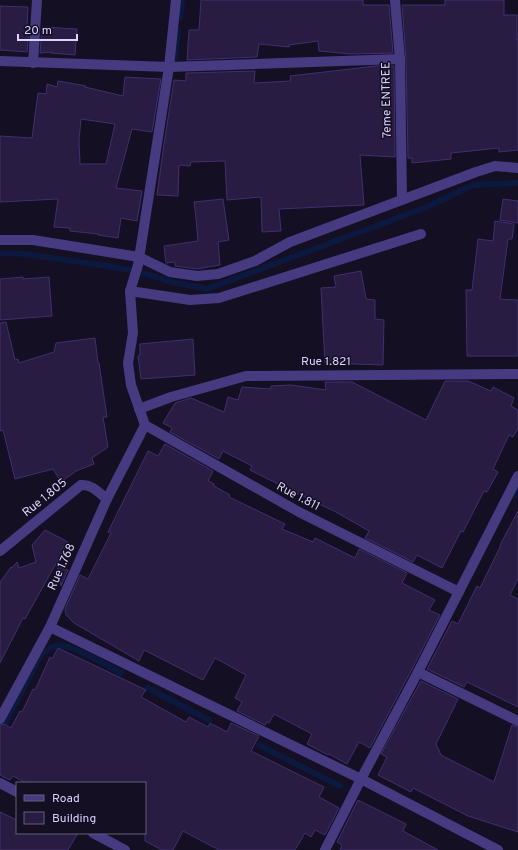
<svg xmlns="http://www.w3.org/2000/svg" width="518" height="850" viewBox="0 0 518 850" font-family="Overpass,sans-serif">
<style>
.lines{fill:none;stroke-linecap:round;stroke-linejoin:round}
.stream{stroke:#0b193f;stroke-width:6}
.building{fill:#281c43;stroke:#422e6e;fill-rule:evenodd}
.minor{stroke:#463b80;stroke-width:10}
.labels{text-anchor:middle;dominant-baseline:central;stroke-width:3;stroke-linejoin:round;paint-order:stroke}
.street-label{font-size:12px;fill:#dcd2fd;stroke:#140f23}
</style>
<rect width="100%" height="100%" fill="#140f23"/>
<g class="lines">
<!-- stream -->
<g class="stream">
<polyline points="180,18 182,0"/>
<polyline points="175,58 178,30"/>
<polyline points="0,253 25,254 108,266 143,273 172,282 207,289 427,207 473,185 518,183"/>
<polyline points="515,494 518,489"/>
<polyline points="148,688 209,720"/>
<path d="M0,733L41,655C46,650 52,646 60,645C73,645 108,666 121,673"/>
<polyline points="259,745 340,786"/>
</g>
</g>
<!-- building -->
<g class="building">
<polygon points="201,0 363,0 363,5 389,5 393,53 351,54 319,51 318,41 289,45 289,47 259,44 257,57 187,60 189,30 199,30"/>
<polygon points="445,0 504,0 504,15 517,15 517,40 518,40 518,150 499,152 499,148 451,153 451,159 412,163 412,158 408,158 406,59 402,5 445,5"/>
<polygon points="0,6 28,7 27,26 29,26 27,52 0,50"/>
<polygon points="42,27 77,29 75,55 51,53 52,52 40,53"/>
<polygon points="376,66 394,66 395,157 360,155 364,205 279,209 281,231 262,232 261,197 227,200 225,161 191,162 190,166 179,165 178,196 157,195 164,144 174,80 186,81 186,73 255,71 254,83 291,81 290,76"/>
<path d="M125,77L161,79L152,132L132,129L116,188L142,191L137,221L121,218L118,238L98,235V234L70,231V228L54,227L58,199L0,202V136L32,138L38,93L46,94L47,84L57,87L58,81L86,86L85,87L123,96ZM81,119L115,124L106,164H80L79,140Z"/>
<polygon points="223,199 229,240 218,242 220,265 197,269 175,266 175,262 166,263 164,246 198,241 196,218 194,202"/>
<polygon points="503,199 518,201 518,223 500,220"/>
<polygon points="495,221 514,224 512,239 508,239 500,299 518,300 518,356 467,356 466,290 472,290 478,239 493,241"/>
<polygon points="361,271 366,299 375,300 375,319 384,320 383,365 325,363 321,288 336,287 334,276"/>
<polygon points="23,277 23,279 49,277 52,316 0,320 0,279"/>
<polygon points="6,322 15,360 18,359 19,363 54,352 56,343 95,338 98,363 99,363 107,417 103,417 108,447 92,458 94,464 76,471 61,482 53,469 15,479 3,430 0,431 0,323"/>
<polygon points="193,339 195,375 141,379 138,356 140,355 140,344"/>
<polygon points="445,381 468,381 491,391 493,387 514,398 511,406 518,410 518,428 513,437 509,435 493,469 498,472 487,492 484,491 463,532 461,531 442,568 417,555 413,562 365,538 369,531 336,512 290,490 250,470 252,466 223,451 219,459 170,432 172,428 163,423 175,403 191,398 224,412 228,397 238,400 242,387 271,389 271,386 291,385 326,390 325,382 352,382 426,420"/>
<polygon points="165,444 213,471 208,481 214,484 214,486 230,495 229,497 285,524 282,529 313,542 315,538 355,558 359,549 407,573 402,583 435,600 429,610 440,615 412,669 370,748 359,742 347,764 329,754 328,755 307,744 312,734 274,714 269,723 267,722 265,725 237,711 242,702 235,698 246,675 215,658 203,680 144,650 139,661 74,623 66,615 65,609 80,575 88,579 111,533 108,532 148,451 158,456"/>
<polygon points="518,511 518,579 510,595 518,599 518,707 467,682 464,687 427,669 452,621 458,624 477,586 480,588 501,545 500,545"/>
<polygon points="45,530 68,542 25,619 23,618 0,663 0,582 11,567 12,568 17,562 19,568 36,562 32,545"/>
<polygon points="57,565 68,570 61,586"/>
<polygon points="58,648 146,690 141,697 186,722 189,717 208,727 210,723 227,732 231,723 259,736 251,751 324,787 319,797 339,808 325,835 315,830 311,837 305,833 295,850 219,850 183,831 173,850 162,850 145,841 145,783 26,783 13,776 10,780 0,775 0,725 4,724 11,728 20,711 22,712 33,689 35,690 50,657 52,659"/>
<polygon points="421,681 458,699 436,744 441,755 494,782 512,725 518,727 518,832 468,816 413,788 411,792 378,775 387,757 381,754"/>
<polygon points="358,800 406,824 403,831 438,850 340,850 342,845 337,842"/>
<polygon points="0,812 17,820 17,833 78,833 68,850 0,850"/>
</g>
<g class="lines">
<!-- minor -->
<g class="minor">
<polyline points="176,0 169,67 138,265 130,291 133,333 128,363 131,385 145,425 299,512 459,592"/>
<polyline points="395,0 400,59 402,200"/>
<polyline points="0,61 169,67 400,59"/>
<polyline points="33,63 37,0"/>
<polyline points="0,240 33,240 139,257 170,272 197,276 218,274 255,261 290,242 476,172 495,166 518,168"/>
<polyline points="130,291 190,300 219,298 421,234"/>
<polyline points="139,409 171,397 246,376 518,374"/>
<path d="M0,551L81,485C92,484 99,493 107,499"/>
<polyline points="50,627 361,779 498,850"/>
<polyline points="418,672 518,721"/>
<polyline points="0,719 50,627 107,499 145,425"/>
<polyline points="0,783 17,792"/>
<polyline points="93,833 125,850"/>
<polyline points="325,850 361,779 418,672 518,476"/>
</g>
</g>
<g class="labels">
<!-- street labels -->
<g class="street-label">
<text transform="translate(387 100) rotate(-91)">7eme ENTREE</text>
<text x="326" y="362">Rue 1.821</text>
<text transform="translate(298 497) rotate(28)">Rue 1.811</text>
<text transform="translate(45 498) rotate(-39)">Rue 1.805</text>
<text transform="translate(62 567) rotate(-66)">Rue 1.768</text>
</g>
</g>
<!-- legend -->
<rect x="16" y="782" width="130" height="52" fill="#140f23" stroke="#645d7a"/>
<rect x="24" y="795" width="20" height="6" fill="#463b80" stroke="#645d7a"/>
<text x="52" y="802" font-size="12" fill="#dcd2fd">Road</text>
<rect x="24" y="812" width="20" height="12" fill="#281c43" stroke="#645d7a"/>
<text x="52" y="822" font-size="12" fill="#dcd2fd">Building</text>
<!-- scale -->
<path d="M18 34v6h59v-6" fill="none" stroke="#dcd2fd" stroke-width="2"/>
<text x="24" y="34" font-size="12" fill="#dcd2fd" stroke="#140f23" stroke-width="3" paint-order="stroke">20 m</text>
</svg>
